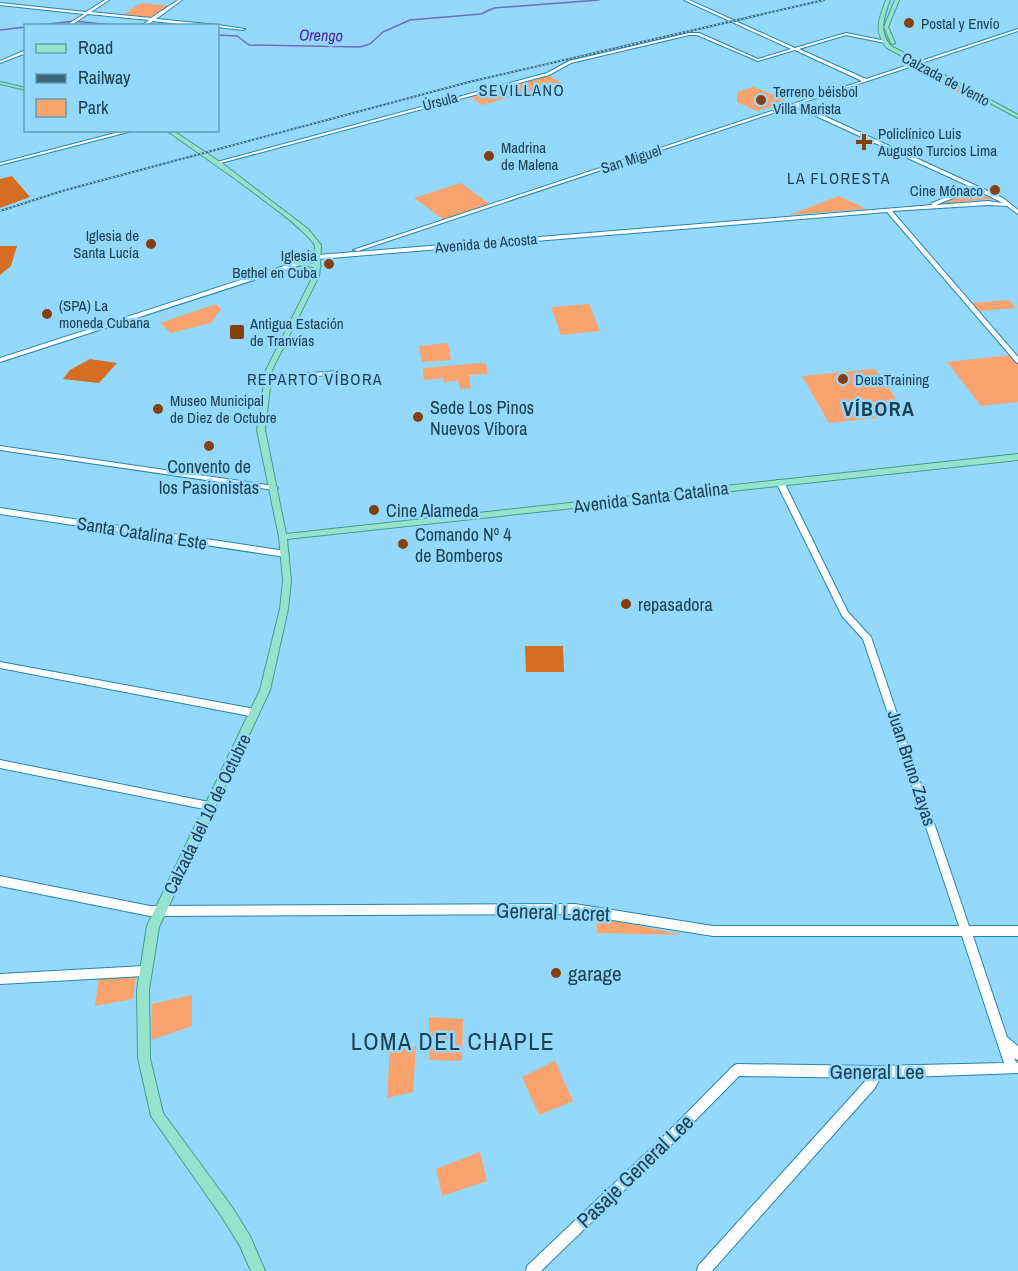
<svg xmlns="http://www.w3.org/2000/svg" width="1018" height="1271" viewBox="0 0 1018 1271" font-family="'Archivo Narrow',sans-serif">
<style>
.green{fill:#faa36f}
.forest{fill:#d56d22}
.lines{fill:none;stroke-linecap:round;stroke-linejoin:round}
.stream{stroke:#706dbc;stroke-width:1.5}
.secondary-casing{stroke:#2485ad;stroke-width:2}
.primary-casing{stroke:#3d9e8c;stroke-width:2}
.secondary{fill:#fff;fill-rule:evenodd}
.primary{fill:#96e3cd;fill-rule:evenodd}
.rail-casing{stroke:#39677c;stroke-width:2}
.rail{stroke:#94d8fb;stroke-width:1.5;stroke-dasharray:2;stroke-linecap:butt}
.poi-dot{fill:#834111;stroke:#94d8fb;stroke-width:2}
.labels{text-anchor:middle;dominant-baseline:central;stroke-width:5;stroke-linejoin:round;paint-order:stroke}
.far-poi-label{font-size:15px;fill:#1b4152;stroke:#94d8fb;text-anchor:start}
.far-street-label{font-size:15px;fill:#1b4152;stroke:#94d8fb}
.far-water-label{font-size:16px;font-style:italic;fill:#4b209d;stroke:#94d8fb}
.far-neighbourhood-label{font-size:16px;letter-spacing:1.5px;fill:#1b4152;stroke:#94d8fb}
.poi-label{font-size:18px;fill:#1b4152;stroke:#94d8fb;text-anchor:start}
.street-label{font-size:18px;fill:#1b4152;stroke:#94d8fb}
.far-district-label{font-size:20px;font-weight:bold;letter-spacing:1.5px;fill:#1b4152;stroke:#94d8fb}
.near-street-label{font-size:21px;fill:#1b4152;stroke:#94d8fb}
.near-poi-label{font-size:21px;fill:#1b4152;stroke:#94d8fb;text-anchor:start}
.near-neighbourhood-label{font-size:24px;letter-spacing:1.5px;fill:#1b4152;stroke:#94d8fb}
</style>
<rect width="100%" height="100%" fill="#94d8fb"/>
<!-- green -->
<g class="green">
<polygon points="139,4 142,3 169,6 152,18 123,15"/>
<polygon points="916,72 930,72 985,101 979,102"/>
<polygon points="548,75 562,83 482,105 468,95"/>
<polygon points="754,87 784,99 788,102 757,111 737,102 737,92"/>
<polygon points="461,183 491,205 444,220 414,198"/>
<polygon points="976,190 995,198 939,205"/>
<polygon points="839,196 867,209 789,215"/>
<polygon points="1009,300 1016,308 979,311 972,303"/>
<polygon points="216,304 221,309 211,323 171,333 160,323"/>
<polygon points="589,304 600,331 561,335 551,307"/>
<polygon points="448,343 451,360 422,362 419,346"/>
<polygon points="1012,355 1018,362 1018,402 981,406 947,362"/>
<polygon points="481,363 486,364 488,374 469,375 471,388 460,389 457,376 457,381 444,382 443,378 424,380 423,368"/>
<polygon points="875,369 907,415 829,423 802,376"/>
<polygon points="596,917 684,935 597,933"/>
<polygon points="136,975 133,999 95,1006 99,977"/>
<polygon points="192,995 192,1026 151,1040 152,1004"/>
<polygon points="429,1017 463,1019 462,1061 429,1060"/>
<polygon points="390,1046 416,1046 413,1092 387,1098"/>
<polygon points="555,1061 573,1101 539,1115 522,1077"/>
<polygon points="480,1152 487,1181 442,1196 436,1169"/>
</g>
<!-- forest -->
<g class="forest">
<polygon points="12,176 30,197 0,208 0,179"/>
<polygon points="0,246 17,246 11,266 0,275"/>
<polygon points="90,359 117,363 99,383 63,379 70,370"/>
<polygon points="525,646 563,646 564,672 526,672"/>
</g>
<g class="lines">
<!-- stream -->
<g class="stream">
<polyline points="33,26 74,21 121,26"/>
<polyline points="0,30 26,27"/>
<polyline points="218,35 237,36 249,45 360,47 370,44 383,32 410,20 481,14 494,8 599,0"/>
</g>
<!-- secondary casing -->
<g class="secondary-casing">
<g id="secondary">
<polygon points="105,0 109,0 91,12 151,18 178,0 182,0 156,19 218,25 245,29 243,30 218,27 218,26 199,26 153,21 146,26 141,26 149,20 88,14 70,26 65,26 84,14 0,5 0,3 86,12"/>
<path d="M684,0H689L795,48L846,33L886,41L885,43L846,35L799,49L866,79L1018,29V31L798,104L1003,198L1018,210V214L1007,206L988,205L892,211L1018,357V363L1016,362L887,212L319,259L0,362V358L318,255L933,205L931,204L932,203L971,187L794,106L358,251L353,250L862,81L795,50L758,61L697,35H689L571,63L549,75L221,163L217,162L547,73L569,61L689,33H699L758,59L791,49ZM975,189L1003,203L988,201L936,205Z"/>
<polygon points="26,50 26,53 0,63 0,61"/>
<polygon points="127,130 136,130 0,165 0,163"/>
<polygon points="340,371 343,373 342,374 266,380 263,378 266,376"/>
<polygon points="0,446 274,486 278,488 274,490 0,450"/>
<polygon points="777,480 783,480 784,482 848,612 871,637 969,926 1018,926 1018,936 973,936 1007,1037 1018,1046 1018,1060 1014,1058 1016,1062 1018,1063 1018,1073 880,1078 875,1088 712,1271 697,1271 698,1266 868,1078 739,1076 669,1147 541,1271 526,1271 527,1266 661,1139 733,1066 737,1064 877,1066 1004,1063 962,936 713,936 575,914 150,916 0,886 0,876 150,906 575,904 713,926 959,926 863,639 842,616 776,482"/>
<polygon points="0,508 285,551 289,554 285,557 0,514"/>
<polygon points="0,662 255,709 258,710 259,713 258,716 255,717 0,668"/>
<polygon points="0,760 209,802 212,803 214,806 212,809 209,810 0,768"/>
<polygon points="144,966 148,967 149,971 148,975 144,976 0,984 0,974"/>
</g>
</g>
<!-- primary casing -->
<g class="primary-casing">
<g id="primary">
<path d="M886,0H890C884,17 878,31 891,46L1018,115V118L887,48C873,30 879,20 886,0Z"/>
<polygon points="895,0 899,0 888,27 895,43 893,44 891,43 884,27"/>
<polygon points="0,82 26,88 26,90 0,84"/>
<path d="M166,130H172L223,164L308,229L321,245L320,265L321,266L320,267L319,276L272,370L265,430L286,534L1018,454V460L287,539L291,581L288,609L270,690L159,927L149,990L150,1058L163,1113L232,1207L250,1236L265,1271H251L240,1246L222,1217L151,1116L138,1058L137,990L147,926L260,690L280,609L283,581L279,537L257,430L266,370L313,276L314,267L296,265L293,263L296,261L314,264L315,245C301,228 284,215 266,202C233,176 199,154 166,130Z"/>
</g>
</g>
<!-- secondary -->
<use href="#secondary" class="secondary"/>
<!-- primary -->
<use href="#primary" class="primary"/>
<!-- rail casing -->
<g class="rail-casing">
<polyline id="rail" points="0,211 62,191 469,82 824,0"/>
</g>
<!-- rail -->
<use href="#rail" class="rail"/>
</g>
<!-- markers -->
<g class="poi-dot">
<circle cx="909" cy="23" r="6"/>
<circle cx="761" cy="100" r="6"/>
<path d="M861 133h6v6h6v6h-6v6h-6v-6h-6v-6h6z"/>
<circle cx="489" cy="156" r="6"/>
<circle cx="995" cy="190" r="6"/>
<circle cx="151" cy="244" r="6"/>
<circle cx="329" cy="264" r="6"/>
<circle cx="47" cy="314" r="6"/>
<rect x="229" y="324" width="16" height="16" rx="3"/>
<circle cx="843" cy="379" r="6"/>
<circle cx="158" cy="409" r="6"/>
<circle cx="418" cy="417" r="6"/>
<circle cx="209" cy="446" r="6"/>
<circle cx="374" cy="510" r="6"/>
<circle cx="403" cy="544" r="6"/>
<circle cx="626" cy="604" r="6"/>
<circle cx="556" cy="973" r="6"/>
</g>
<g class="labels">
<!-- far-poi labels -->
<g class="far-poi-label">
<text x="921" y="23">Postal y Envío</text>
<text x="773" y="91">Terreno béisbol<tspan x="773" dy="17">Villa Marista</tspan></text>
<text x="878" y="133">Policlínico Luis<tspan x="878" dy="17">Augusto Turcios Lima</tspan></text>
<text x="501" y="147">Madrina<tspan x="501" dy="17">de Malena</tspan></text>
<text x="983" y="190" text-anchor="end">Cine Mónaco</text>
<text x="139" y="235" text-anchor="end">Iglesia de<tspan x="139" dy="17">Santa Lucía</tspan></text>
<text x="317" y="255" text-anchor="end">Iglesia<tspan x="317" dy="17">Bethel en Cuba</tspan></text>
<text x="59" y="305">(SPA) La<tspan x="59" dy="17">moneda Cubana</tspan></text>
<text x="250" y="323">Antigua Estación<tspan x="250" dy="17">de Tranvías</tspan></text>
<text x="855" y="379">DeusTraining</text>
<text x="170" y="400">Museo Municipal<tspan x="170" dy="17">de Diez de Octubre</tspan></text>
</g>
<!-- far-street labels -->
<g class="far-street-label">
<text transform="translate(946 79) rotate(28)">Calzada de Vento</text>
<text transform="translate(440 101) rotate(-15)">Úrsula</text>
<text transform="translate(631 159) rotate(-18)">San Miguel</text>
<text transform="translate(486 243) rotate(-5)">Avenida de Acosta</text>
</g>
<!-- far-water labels -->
<g class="far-water-label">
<text transform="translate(321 35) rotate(1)">Orengo</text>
</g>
<!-- far-neighbourhood labels -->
<g class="far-neighbourhood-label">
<text x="522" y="90">SEVILLANO</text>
<text x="839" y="178">LA FLORESTA</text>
<text x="315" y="379">REPARTO VÍBORA</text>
</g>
<!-- poi labels -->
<g class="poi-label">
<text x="430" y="407">Sede Los Pinos<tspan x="430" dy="21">Nuevos Víbora</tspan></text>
<text x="209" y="466" text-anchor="middle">Convento de<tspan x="209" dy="21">los Pasionistas</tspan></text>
<text x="386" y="510">Cine Alameda</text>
<text x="415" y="534">Comando Nº 4<tspan x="415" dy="21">de Bomberos</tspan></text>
<text x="638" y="604">repasadora</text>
</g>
<!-- street labels -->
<g class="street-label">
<text transform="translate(651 497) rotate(-7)">Avenida Santa Catalina</text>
<text transform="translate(142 533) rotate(9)">Santa Catalina Este</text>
<text transform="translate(912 768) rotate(72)">Juan Bruno Zayas</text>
<text transform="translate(207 814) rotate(-64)">Calzada del 10 de Octubre</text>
</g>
<!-- far-district labels -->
<g class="far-district-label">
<text x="879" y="408">VÍBORA</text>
</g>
<!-- near-street labels -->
<g class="near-street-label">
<text transform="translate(553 912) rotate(2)">General Lacret</text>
<text x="877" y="1071">General Lee</text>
<text transform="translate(635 1171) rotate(-44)">Pasaje General Lee</text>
</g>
<!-- near-poi labels -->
<g class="near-poi-label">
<text x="568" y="973">garage</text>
</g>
<!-- near-neighbourhood labels -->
<g class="near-neighbourhood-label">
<text x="453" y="1041">LOMA DEL CHAPLE</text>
</g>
</g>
<!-- legend -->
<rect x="24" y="24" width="195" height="108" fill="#94d8fb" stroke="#649cb7" stroke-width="1.5"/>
<rect x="36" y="44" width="30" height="9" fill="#96e3cd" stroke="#649cb7" stroke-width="1.5"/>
<text x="78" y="54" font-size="18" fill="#1b4152">Road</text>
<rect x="36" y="74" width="30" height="9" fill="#39677c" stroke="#649cb7" stroke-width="1.5"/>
<text x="78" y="84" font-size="18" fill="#1b4152">Railway</text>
<rect x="36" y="99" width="30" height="18" fill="#faa36f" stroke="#649cb7" stroke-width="1.5"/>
<text x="78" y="114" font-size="18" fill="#1b4152">Park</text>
</svg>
